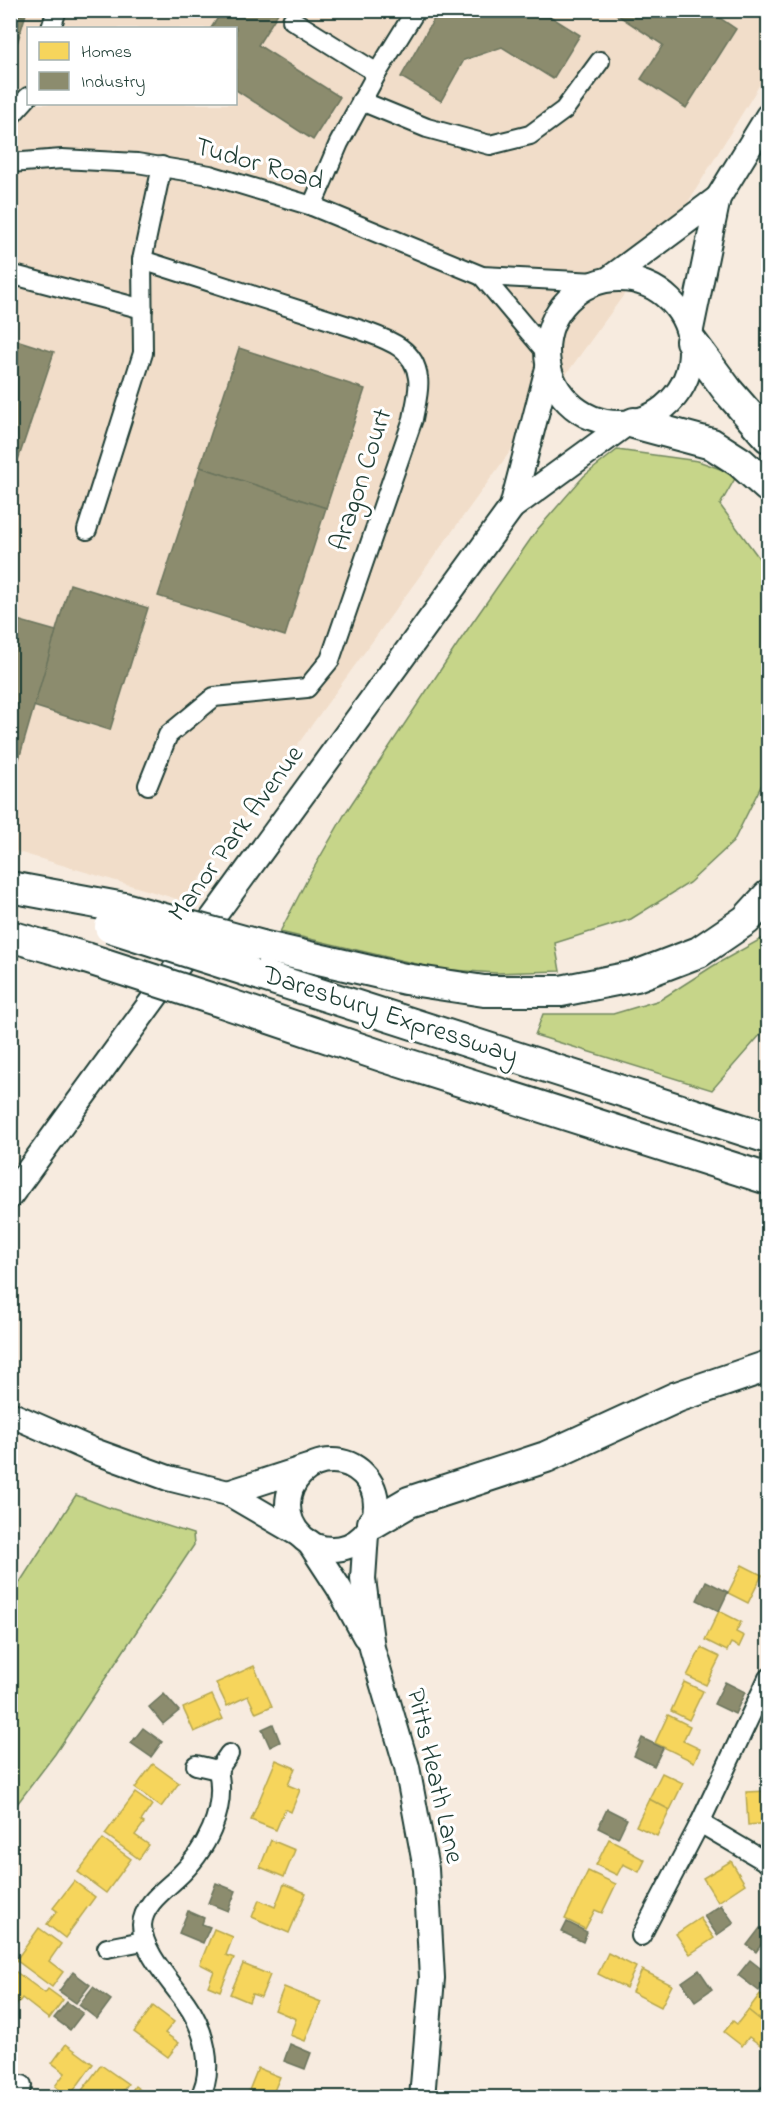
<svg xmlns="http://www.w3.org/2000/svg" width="779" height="2108" viewBox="0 0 779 2108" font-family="'Indie Flower',sans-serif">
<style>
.built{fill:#f1ddc9;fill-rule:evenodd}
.green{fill:#c6d589;stroke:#72895e;stroke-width:1.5}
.homes{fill:#f6d55c;stroke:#b6a750;stroke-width:1.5}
.industry{fill:#8c8c6e;stroke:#6b745d;stroke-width:1.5}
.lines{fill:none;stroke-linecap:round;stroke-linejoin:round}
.minor-casing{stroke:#1f3d34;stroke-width:22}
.tertiary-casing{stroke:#1f3d34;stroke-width:28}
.primary-casing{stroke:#1f3d34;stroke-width:34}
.minor{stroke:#fff;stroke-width:18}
.tertiary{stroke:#fff;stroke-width:24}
.primary{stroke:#fff;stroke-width:30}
.primary-bridge-casing{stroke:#1f3d34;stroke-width:34;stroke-linecap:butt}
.primary-bridge{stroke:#fff;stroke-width:30}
.labels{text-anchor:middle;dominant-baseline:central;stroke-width:6;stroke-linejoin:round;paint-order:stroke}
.street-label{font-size:27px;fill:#1f3d34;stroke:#fff}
</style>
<rect width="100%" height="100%" fill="#f7ebdf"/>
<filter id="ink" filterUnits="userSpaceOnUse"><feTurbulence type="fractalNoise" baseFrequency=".0167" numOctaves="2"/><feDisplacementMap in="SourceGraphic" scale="12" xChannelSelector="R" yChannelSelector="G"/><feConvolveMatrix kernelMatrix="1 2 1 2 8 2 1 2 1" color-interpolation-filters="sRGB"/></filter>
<g filter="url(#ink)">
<!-- built -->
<path class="built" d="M10,11H768V71L673,227L184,901L11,850ZM28,28H236V104H28Z"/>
<!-- green -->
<g class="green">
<polygon points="617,450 698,461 737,475 720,505 759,558 768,576 768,772 733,842 689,883 631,919 555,943 560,971 496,973 438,969 280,932 308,878 346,812 461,639 537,530 584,476"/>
<polygon points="768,933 768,1026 712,1090 535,1035 543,1014 613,1014 660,1000 713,966 763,938"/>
<polygon points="76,1495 107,1507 193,1534 194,1545 55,1754 11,1812 11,1596"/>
</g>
<!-- homes -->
<g class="homes">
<polygon points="742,1565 762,1575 748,1603 728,1593"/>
<polygon points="719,1611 741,1622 736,1632 744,1636 739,1647 731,1643 727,1651 705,1640"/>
<polygon points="701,1648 720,1657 706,1685 687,1676"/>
<polygon points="254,1666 272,1706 256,1713 248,1696 227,1706 216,1683"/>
<polygon points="684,1682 703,1691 689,1720 671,1711"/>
<polygon points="212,1695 223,1719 194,1732 183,1708"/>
<polygon points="668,1715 690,1726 683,1741 700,1749 694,1762 655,1743"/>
<polygon points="276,1760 295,1768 288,1785 300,1790 291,1812 285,1809 276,1830 251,1820"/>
<polygon points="153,1764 179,1783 161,1807 135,1788"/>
<polygon points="662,1773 683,1783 670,1810 649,1799"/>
<polygon points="768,1791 768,1823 748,1825 746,1792"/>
<polygon points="135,1793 152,1805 141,1821 144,1823 135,1835 149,1845 139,1859 105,1834"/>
<polygon points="649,1799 670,1810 657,1836 636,1826"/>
<polygon points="103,1839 131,1859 106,1893 78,1872"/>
<polygon points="609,1839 629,1849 628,1851 645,1860 639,1872 623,1864 617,1875 596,1865"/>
<polygon points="271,1840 295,1850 284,1877 260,1867"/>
<polygon points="731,1861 745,1884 718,1902 703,1878"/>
<polygon points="588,1871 616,1884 602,1913 595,1910 585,1929 565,1919"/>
<polygon points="74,1881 95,1897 65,1938 47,1924 57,1911 53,1908"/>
<polygon points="284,1884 306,1893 289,1933 252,1917 259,1900 275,1907"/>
<polygon points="700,1918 714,1938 690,1954 676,1934"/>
<polygon points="39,1928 61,1944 49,1961 63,1972 52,1987 16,1960"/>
<polygon points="214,1929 233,1937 226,1955 234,1958 220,1991 208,1986 214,1971 200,1964"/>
<polygon points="608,1953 636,1967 626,1988 598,1974"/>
<polygon points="243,1964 270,1975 261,1997 252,1994 249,2002 230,1994"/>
<polygon points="12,1969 45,1993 48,1989 63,2000 49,2019 22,1998 10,2014 10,1972"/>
<polygon points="642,1970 672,1985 661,2007 632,1992"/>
<polygon points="284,1987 321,2002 305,2041 290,2035 296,2019 275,2010"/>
<polygon points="760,1994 768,2001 768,2026 748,2010"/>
<polygon points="153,2006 174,2022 165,2033 179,2043 168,2057 134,2032"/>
<polygon points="748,2010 768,2026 764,2032 768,2035 768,2040 763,2047 749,2037 742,2046 724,2032 733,2021 737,2024"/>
<polygon points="66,2044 93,2064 69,2097 55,2086 65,2073 52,2063"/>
<polygon points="101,2065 128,2084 118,2098 85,2098 80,2093"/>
<polygon points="258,2068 280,2077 271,2098 246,2098"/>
<polygon points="135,2086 151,2098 127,2098"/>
</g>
<!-- industry -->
<g class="industry">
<polygon points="10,10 27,10 25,17 10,12"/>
<polygon points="223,10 280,10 258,45 340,97 313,140 236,90 236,28 211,28"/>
<polygon points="439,10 540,10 580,35 553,79 502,47 464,60 441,101 401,77"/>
<polygon points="610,10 708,10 736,29 686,108 641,79 663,45"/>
<polygon points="10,12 25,17 10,67"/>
<polygon points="10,338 54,352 14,472 10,471"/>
<polygon points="239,348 365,389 326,508 200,467"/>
<polygon points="200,467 326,508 285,636 158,596"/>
<polygon points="70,584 148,608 110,730 33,706"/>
<polygon points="10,618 56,631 19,759 10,756"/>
<polygon points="706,1581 728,1592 719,1611 697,1600"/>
<polygon points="725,1682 745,1692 735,1714 714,1704"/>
<polygon points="164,1694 179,1711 163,1724 149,1707"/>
<polygon points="768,1711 768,1730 761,1726"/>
<polygon points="273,1724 280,1742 270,1747 262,1729"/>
<polygon points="143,1728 162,1742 151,1757 131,1743"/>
<polygon points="642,1738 663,1748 654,1766 634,1756"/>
<polygon points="607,1809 627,1819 618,1838 598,1828"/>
<polygon points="216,1883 236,1891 228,1911 208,1903"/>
<polygon points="721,1905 734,1923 717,1935 704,1916"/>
<polygon points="188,1911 204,1918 202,1924 210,1927 203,1943 179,1933"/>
<polygon points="567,1922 587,1932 583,1942 562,1932"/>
<polygon points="760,1928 768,1935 756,1952 747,1945"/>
<polygon points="750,1960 768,1974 768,1979 759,1991 738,1975"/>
<polygon points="699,1970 712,1989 695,2001 682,1982"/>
<polygon points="73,1972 90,1985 76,2003 59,1991"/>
<polygon points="93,1987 111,2000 97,2019 79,2005"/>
<polygon points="67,2002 83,2013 70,2030 54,2018"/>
<polygon points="290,2044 311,2053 305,2069 284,2061"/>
</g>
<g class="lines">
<!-- minor casing -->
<g class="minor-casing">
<g id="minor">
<polyline points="292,20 377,73"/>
<polyline points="51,28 57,10"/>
<polyline points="361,101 427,128 490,145 530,135 564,110 600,61"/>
<polyline points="10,117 28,97"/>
<polyline points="10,163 62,159 137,163 210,175 312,206 482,276 596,282"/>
<polyline points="312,206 339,143 377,73 416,10"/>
<path d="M142,260L361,330C385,339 415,347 418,378C420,390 415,407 413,419L330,660L307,688L214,697L168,735L148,785"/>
<polyline points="10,274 143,309"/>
<polyline points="482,276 546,352"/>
<polyline points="87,530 143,353 142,260 162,166"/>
<polyline points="196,1765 218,1770 229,1754"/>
<polyline points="700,1823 768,1863"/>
<polyline points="641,1936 700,1823 768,1678"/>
<polyline points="107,1948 143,1941"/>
<polyline points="17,2098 22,2085"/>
<path d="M199,2098C216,2070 204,2028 186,2003C171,1981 142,1952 142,1925C143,1905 163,1891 176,1879C206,1851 227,1811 218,1770"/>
<polyline points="767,2098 768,2095"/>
</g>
</g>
<!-- tertiary casing -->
<g class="tertiary-casing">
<g id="tertiary">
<circle cx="619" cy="351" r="72"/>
<polyline points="609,279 718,198"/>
<polyline points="690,334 718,198 768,116"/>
<polyline points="512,507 548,368"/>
<polyline points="10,1196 512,507 626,424"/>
<polyline points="10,1414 94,1451 168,1478 228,1493 300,1535"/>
<circle cx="332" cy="1505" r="44"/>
<polyline points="228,1493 308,1467"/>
<polyline points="366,1534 363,1579 372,1648 407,1767 426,1869 432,1978 422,2098"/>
<polyline points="309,1542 339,1588 365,1636"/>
</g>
</g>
<!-- primary casing -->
<g class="primary-casing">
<g id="primary">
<polyline points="691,341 728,391 768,437"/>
<polyline points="634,423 712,444 740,462 768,487"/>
<polyline points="10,887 124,908"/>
<polyline points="10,936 86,958"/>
<polyline points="262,946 405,979 484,991 561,991 636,976 699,952 746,920 768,896"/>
<polyline points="245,970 768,1138"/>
<polyline points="222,1002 385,1057 768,1179"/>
<polyline points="373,1523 409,1502 546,1457 677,1397 768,1366"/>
</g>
</g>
<!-- minor -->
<use href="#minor" class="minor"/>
<!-- tertiary -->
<use href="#tertiary" class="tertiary"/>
<!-- primary -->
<use href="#primary" class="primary"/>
<!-- primary-bridge casing -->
<g class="primary-bridge-casing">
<g id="primary-bridge">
<polyline points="124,908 262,946"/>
<polyline points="110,927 245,970"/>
<polyline points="86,958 222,1002"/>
</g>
</g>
<!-- primary-bridge -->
<use href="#primary-bridge" class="primary-bridge"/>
</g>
</g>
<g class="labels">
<!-- street labels -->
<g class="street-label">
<text transform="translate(259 165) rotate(16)">Tudor Road</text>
<text transform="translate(362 480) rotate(-72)">Aragon Court</text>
<text transform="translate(237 834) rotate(-54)">Manor Park Avenue</text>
<text transform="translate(390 1016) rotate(18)">Daresbury Expressway</text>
<text transform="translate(434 1776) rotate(77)">Pitts Heath Lane</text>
</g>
</g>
<!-- margin -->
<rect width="779" height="2108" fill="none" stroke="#fff" stroke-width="36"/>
<rect x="18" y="18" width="743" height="2072" fill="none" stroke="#1f3d34" stroke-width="2" filter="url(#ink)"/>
<!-- legend -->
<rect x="27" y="27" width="210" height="78" fill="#ffffff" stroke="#a5b1ae" stroke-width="1.5"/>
<rect x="39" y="42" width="30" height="18" fill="#f6d55c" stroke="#a5b1ae" stroke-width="1.5"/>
<text x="81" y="57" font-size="18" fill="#1f3d34">Homes</text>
<rect x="39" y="72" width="30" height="18" fill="#8c8c6e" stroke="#a5b1ae" stroke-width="1.5"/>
<text x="81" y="87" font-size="18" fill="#1f3d34">Industry</text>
</svg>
